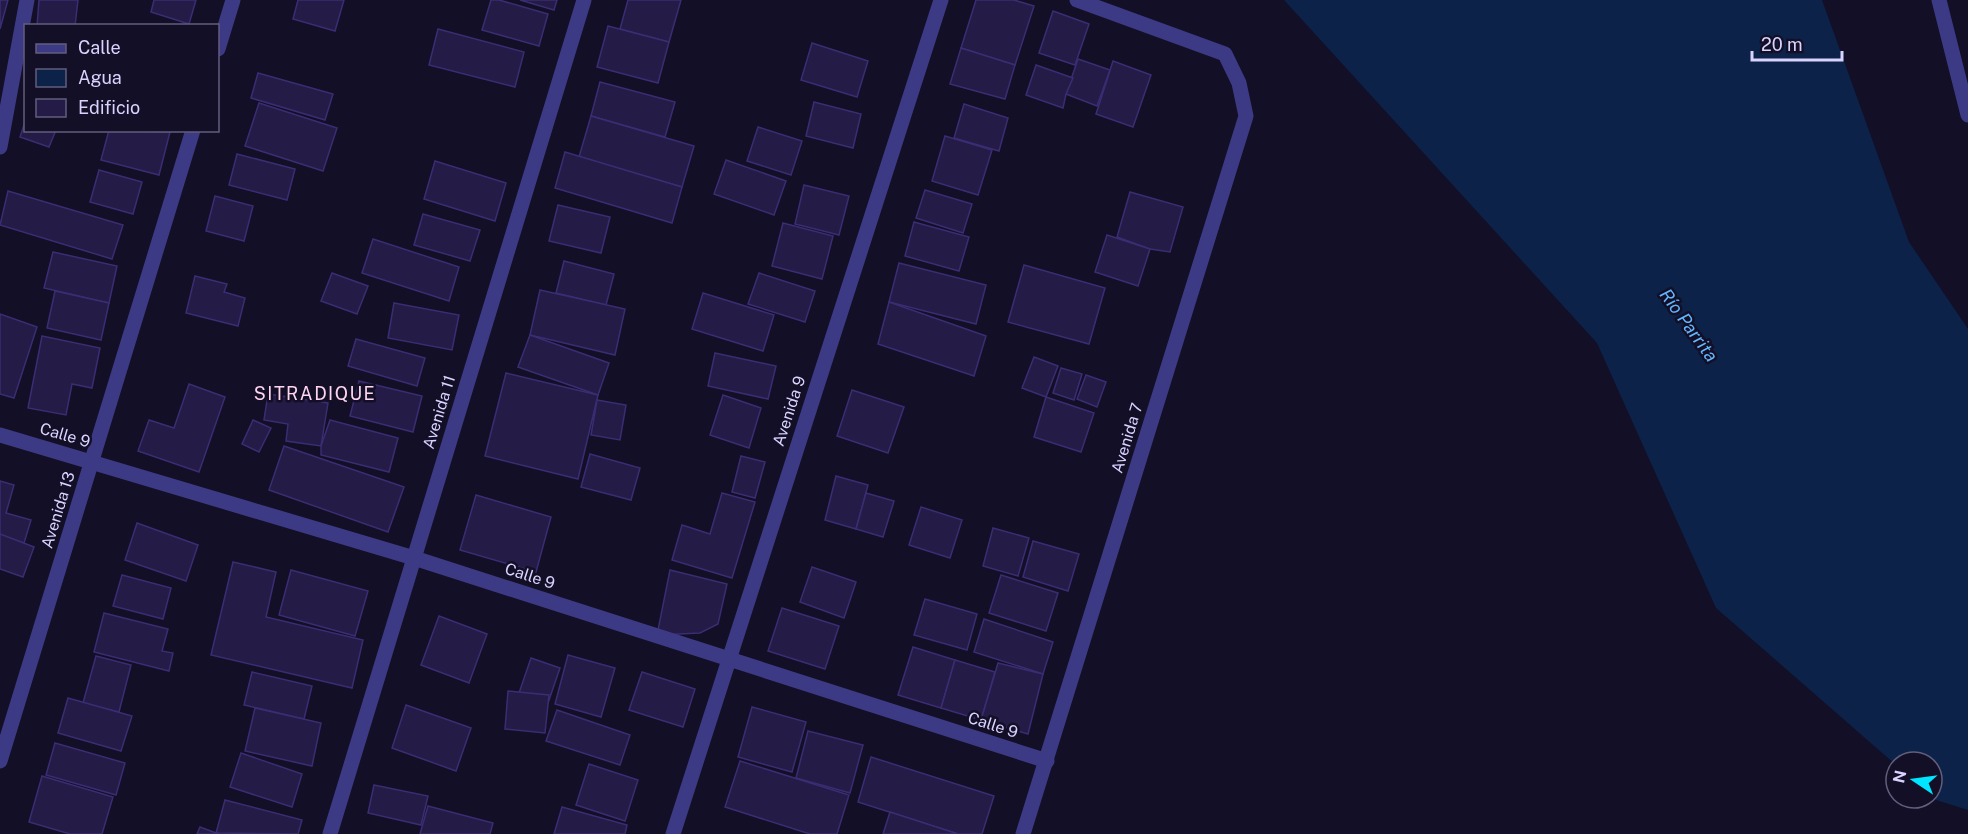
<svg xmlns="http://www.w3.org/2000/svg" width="1968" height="834" viewBox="0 0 1968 834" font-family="'Public Sans',sans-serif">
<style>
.water{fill:#0c2248}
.building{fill:#241b47;stroke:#3b2d73;stroke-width:1.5}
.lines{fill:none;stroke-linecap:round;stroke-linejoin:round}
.minor{stroke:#3d3a85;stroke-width:15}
.labels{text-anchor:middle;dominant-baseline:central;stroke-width:5;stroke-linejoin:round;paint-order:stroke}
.street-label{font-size:16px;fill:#d9d4ff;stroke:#130f26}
.water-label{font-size:18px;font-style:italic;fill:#62b6ff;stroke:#130f26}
.neighbourhood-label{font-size:18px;letter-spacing:1.5px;fill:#ffd6f0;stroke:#130f26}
</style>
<rect width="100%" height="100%" fill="#130f26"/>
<!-- water -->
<polygon class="water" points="1284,0 1822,0 1909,242 1968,329 1968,810 1936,800 1932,797 1932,762 1896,762 1896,765 1716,608 1597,343"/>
<!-- building -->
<g class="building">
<polygon points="0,0 8,0 0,29"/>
<polygon points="39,0 78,0 75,26 37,26"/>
<polygon points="154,0 196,0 189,24 151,12"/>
<polygon points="298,0 344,0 335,31 293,19"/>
<polygon points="491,0 499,0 548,14 539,46 482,30"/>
<polygon points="520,0 557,0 554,10"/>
<polygon points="628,0 681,0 669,42 620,29"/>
<polygon points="976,0 1014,0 1034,6 1015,65 961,48"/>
<polygon points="1053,11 1089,24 1075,65 1039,53"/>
<polygon points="608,26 669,42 658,83 597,67"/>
<polygon points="438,29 524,52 515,87 429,65"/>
<polygon points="812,43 868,61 857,97 801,80"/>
<polygon points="961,48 1015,65 1005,99 950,84"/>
<polygon points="1078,59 1110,70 1097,106 1066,94"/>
<polygon points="1113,61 1151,75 1133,127 1096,114"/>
<polygon points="1036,65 1073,78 1066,94 1063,108 1026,95"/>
<polygon points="258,73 333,94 325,120 251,98"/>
<polygon points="600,82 675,102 665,137 591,116"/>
<polygon points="814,102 861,114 853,148 806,136"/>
<polygon points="259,103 337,128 323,171 245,146"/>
<polygon points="964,104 1008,118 999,151 954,138"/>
<polygon points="591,116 694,146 682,187 579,157"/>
<polygon points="26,119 26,130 56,130 49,147 20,137"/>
<polygon points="758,127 802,141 791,175 747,161"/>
<polygon points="109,130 170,132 159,175 101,160"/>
<polygon points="945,136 992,150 978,195 932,181"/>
<polygon points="565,152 682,187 672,223 555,188"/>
<polygon points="237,154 295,169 287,200 229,185"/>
<polygon points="726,160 786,181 774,215 714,194"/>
<polygon points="435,161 506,183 495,221 424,199"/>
<polygon points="99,170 142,182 133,214 90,202"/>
<polygon points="804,185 849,196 839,235 795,224"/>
<polygon points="925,190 972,204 963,233 916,218"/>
<polygon points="8,191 123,225 112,259 0,225"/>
<polygon points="1130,192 1183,207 1170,252 1150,249 1117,237"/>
<polygon points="215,196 253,206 244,241 206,231"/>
<polygon points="558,205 610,217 601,253 549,241"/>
<polygon points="423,214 480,230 470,261 414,245"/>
<polygon points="914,222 969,237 959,271 905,256"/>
<polygon points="783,223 833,236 822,279 772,266"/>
<polygon points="1107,235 1150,249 1138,286 1095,272"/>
<polygon points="373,239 459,267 449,301 362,273"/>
<polygon points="53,252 117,266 109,303 44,288"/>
<polygon points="564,261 614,274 606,305 556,293"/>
<polygon points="899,263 986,285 976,324 889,302"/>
<polygon points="1024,265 1105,288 1089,344 1008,322"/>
<polygon points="332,273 368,286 357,314 321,301"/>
<polygon points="759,273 815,291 805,322 748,304"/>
<polygon points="195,276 227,284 224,292 245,298 238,326 186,313"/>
<polygon points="540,290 625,309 615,355 530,335"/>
<polygon points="55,291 109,303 101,340 47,328"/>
<polygon points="703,293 774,315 763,351 692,329"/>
<polygon points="889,302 986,336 974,376 878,344"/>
<polygon points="394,303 459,315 452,350 388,338"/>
<polygon points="0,314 37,327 14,398 0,394"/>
<polygon points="530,335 609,363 598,395 518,367"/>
<polygon points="42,336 100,348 92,388 72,384 66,415 28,408"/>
<polygon points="356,339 425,358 417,386 348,366"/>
<polygon points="715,353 776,366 768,399 708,386"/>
<polygon points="1034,357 1058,366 1046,397 1022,388"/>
<polygon points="1061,368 1082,374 1074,400 1053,393"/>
<polygon points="506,373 598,395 578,479 485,456"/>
<polygon points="1086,375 1106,382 1097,407 1077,399"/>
<polygon points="359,381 422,396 413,432 350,416"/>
<polygon points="189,384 225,397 199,472 138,451 149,420 174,428"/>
<polygon points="852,390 904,407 888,453 837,436"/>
<polygon points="268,394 328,403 321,446 286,441 288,424 264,420"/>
<polygon points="723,395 761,408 749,448 710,435"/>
<polygon points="1046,397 1094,413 1081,452 1034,437"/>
<polygon points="597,400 626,405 620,440 591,435"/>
<polygon points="253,420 271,428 259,452 242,444"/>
<polygon points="330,420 398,438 389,472 321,455 321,446"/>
<polygon points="284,446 404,487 388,532 269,490"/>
<polygon points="590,454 640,468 631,500 581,487"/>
<polygon points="741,456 765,462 755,498 732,492"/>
<polygon points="836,476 868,485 856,529 825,520"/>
<polygon points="0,481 14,485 6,513 31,520 24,543 0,535"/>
<polygon points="722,493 755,502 732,578 672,560 682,525 710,534"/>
<polygon points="866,493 894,501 883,537 856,529"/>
<polygon points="476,495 551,517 536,572 460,550"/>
<polygon points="921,507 962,520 950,558 909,545"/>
<polygon points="137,523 198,545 186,581 125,560"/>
<polygon points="993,528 1029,538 1018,576 983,566"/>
<polygon points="0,534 34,547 23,577 0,569"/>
<polygon points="1033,541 1079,554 1068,591 1023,577"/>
<polygon points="233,562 276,572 266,617 363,640 352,688 211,655"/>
<polygon points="812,567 856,582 844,618 800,602"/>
<polygon points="291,570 368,591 355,636 279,615"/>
<polygon points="670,570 727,584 718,624 700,633 657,635"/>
<polygon points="122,575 171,588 163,619 113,606"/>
<polygon points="1001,575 1058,593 1046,631 989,613"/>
<polygon points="925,599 977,614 967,650 914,635"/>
<polygon points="782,608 839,626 825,669 768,651"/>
<polygon points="104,613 168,629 162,651 173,653 169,671 94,652"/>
<polygon points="439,616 487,634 469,683 421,665"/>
<polygon points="984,619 1053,642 1043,674 974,652"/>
<polygon points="913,647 955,660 941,708 898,695"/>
<polygon points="568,655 615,668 601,717 555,704"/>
<polygon points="96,656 131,665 119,712 83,703"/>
<polygon points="531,658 560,668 548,703 519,693"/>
<polygon points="955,660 995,672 981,720 941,708"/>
<polygon points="998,663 1043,674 1028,734 981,720"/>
<polygon points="252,672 312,686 304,719 244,705"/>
<polygon points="642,672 695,689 683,727 629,710"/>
<polygon points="508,691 549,695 545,733 505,729"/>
<polygon points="68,698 132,716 121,751 58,733"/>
<polygon points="406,705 471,728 456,771 392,748"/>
<polygon points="752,707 806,722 792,772 738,757"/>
<polygon points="255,708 321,723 312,766 245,751"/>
<polygon points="557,710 630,735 620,765 546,741"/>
<polygon points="808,731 863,745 850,793 796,778"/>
<polygon points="55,743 125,763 116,795 46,775"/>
<polygon points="241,753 302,774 292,807 230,787"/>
<polygon points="871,757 994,796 982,834 958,834 858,802"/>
<polygon points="740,761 849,795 837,834 810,834 725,807"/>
<polygon points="589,764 638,780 625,821 576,805"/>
<polygon points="42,776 113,797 102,834 70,834 29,822"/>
<polygon points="374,785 428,796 421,825 368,813"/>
<polygon points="225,800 302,820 298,834 216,833"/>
<polygon points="428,806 493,823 490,834 420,834"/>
<polygon points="562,807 627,825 625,834 554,834"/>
<polygon points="890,812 958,834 883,834"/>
<polygon points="200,827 216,833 220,834 197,834"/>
</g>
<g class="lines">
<!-- minor -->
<g class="minor">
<polyline points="1939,0 1968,115"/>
<polyline points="218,49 233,0"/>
<polyline points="0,147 27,0"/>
<polyline points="0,435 414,558 1047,761"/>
<polyline points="0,761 193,130"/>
<polyline points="330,834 584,0"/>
<polyline points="673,834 941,0"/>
<polyline points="1023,834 1246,116 1239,83 1225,54 1077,0"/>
</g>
</g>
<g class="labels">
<!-- street labels -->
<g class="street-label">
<text transform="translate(789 411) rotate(-72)">Avenida 9</text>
<text transform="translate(439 412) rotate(-73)">Avenida 11</text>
<text transform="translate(65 435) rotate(16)">Calle 9</text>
<text transform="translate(1127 438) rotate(-73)">Avenida 7</text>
<text transform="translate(58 510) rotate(-73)">Avenida 13</text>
<text transform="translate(530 576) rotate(18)">Calle 9</text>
<text transform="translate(993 725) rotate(18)">Calle 9</text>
</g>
<!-- water labels -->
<g class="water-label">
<text transform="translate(1689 325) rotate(54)">Río Parrita</text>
</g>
<!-- neighbourhood labels -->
<g class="neighbourhood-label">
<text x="315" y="393">SITRADIQUE</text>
</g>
</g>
<!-- legend -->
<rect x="24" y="24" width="195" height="108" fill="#130f26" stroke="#625e7d" stroke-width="1.5"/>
<rect x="36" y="44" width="30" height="9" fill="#3d3a85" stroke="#625e7d" stroke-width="1.5"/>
<text x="78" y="54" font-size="18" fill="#d9d4ff">Calle</text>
<rect x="36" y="69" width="30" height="18" fill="#0c2248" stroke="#625e7d" stroke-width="1.5"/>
<text x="78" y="84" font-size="18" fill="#d9d4ff">Agua</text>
<rect x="36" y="99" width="30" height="18" fill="#241b47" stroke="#625e7d" stroke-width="1.5"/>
<text x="78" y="114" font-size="18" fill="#d9d4ff">Edificio</text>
<!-- north arrow -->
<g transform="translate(1914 780) rotate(283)"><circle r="28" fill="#130f26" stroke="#625e7d" stroke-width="1.5"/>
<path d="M0-4.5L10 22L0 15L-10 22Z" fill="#00e5ff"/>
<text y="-9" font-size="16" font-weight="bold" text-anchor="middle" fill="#d9d4ff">N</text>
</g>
<!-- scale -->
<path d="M1752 51v9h90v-9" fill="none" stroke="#d9d4ff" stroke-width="3"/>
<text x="1761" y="51" font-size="18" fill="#d9d4ff" stroke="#130f26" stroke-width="4.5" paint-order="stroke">20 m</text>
</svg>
